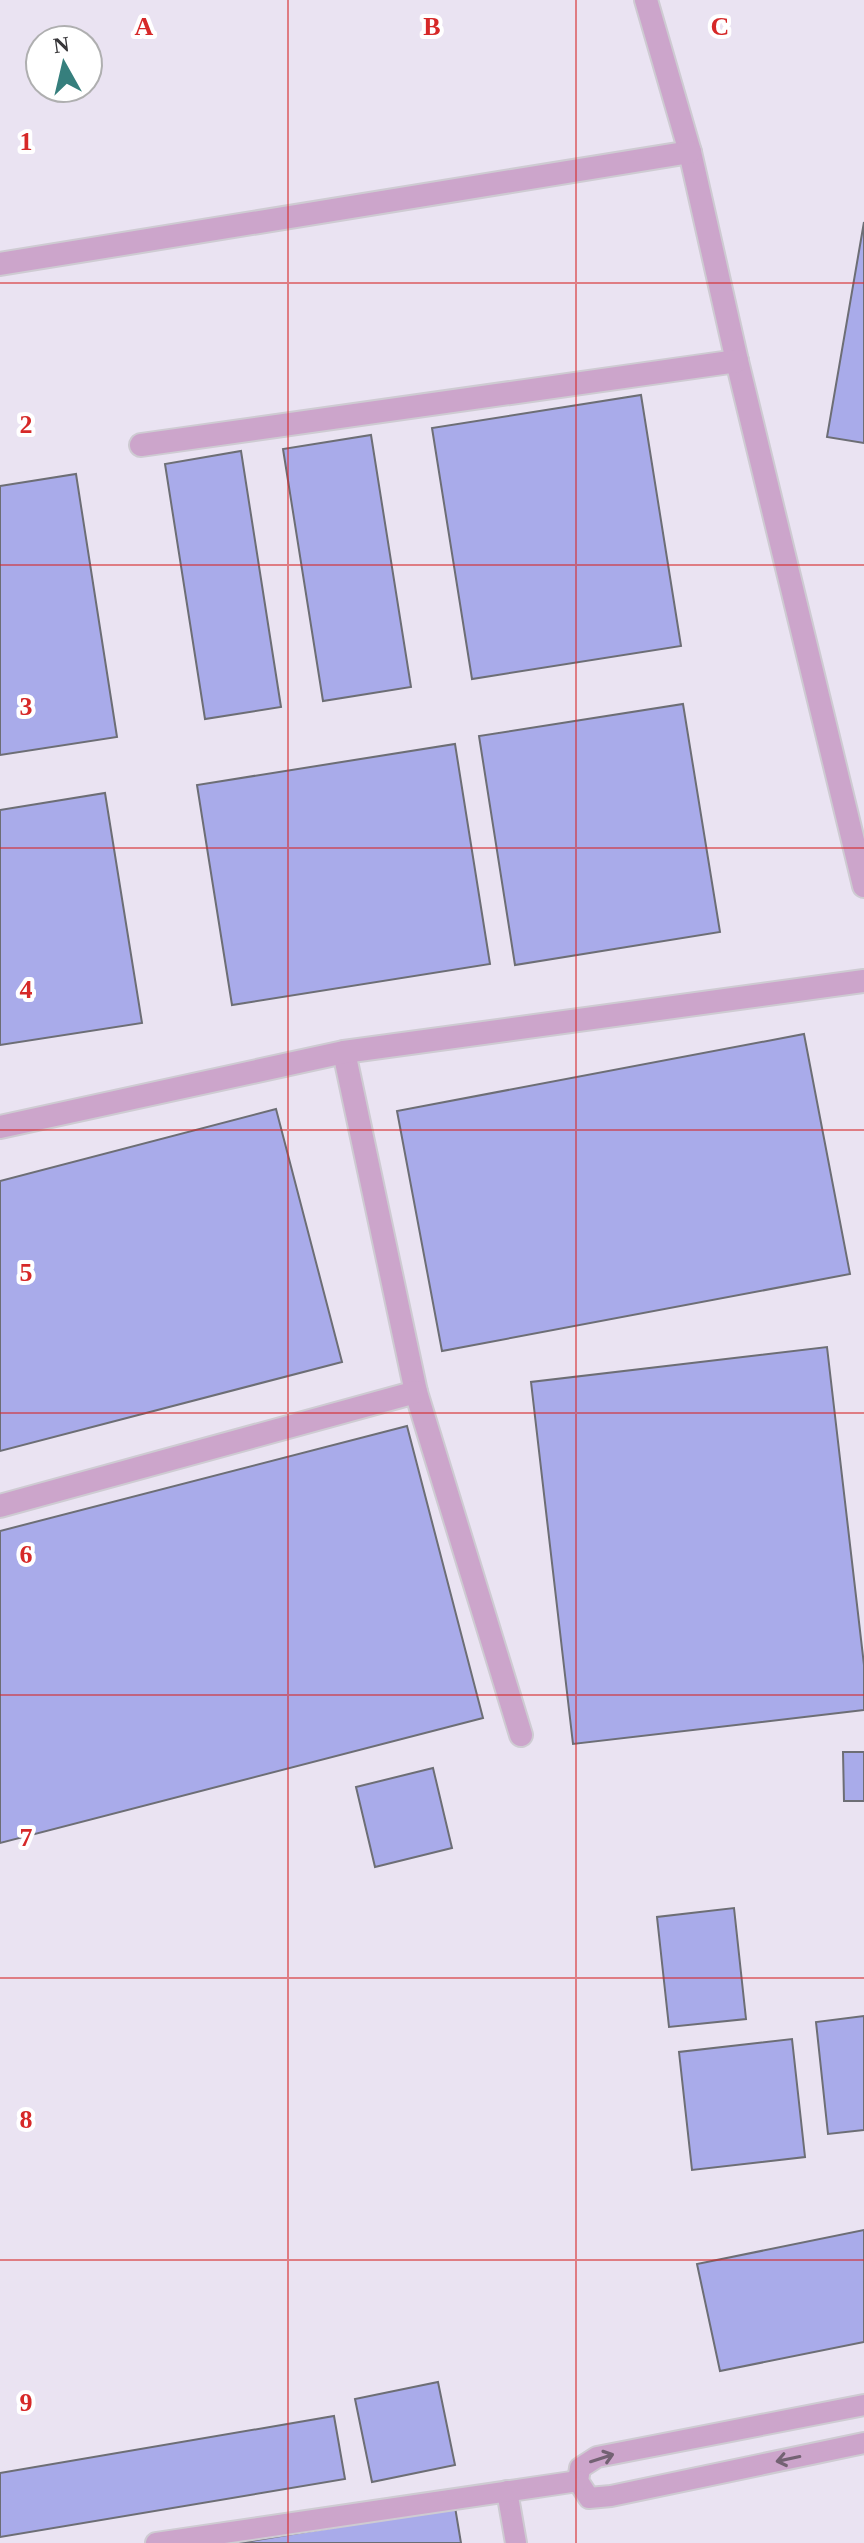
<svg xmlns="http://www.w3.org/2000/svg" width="864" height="2543" viewBox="0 0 864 2543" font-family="'Times New Roman',serif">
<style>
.built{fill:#eae3f2;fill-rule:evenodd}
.building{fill:#a9abea;stroke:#6d6e75;stroke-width:2}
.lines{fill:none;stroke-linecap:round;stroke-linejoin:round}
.service-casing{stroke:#cecbd2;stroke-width:24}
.minor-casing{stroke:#cecbd2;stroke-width:26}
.service{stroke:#cca5cb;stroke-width:20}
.minor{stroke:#cca5cb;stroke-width:22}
.oneway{stroke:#736273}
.grid{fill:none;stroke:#d62828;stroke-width:2;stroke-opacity:0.55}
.grid-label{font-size:26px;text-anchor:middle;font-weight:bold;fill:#d62828;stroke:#fff;stroke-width:8;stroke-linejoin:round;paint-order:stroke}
</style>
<rect width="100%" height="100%" fill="#f4f0f8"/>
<!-- built -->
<path class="built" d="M0,0H864V2543H0ZM40,40H88V88H40Z"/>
<!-- building -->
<g class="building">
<polygon points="864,222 864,443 827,437"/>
<polygon points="641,395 681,646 472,679 432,428"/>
<polygon points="371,435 411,687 323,701 283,449"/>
<polygon points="241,451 281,707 205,719 165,464"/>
<polygon points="76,474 117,737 0,755 0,486"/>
<polygon points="683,704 720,932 515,965 479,736"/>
<polygon points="455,744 490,964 232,1005 197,785"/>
<polygon points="105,793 142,1023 0,1045 0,810"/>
<polygon points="804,1034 850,1274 442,1351 397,1111"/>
<polygon points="276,1109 342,1362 0,1451 0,1181"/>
<polygon points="827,1347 864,1665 864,1710 573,1744 531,1382"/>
<polygon points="407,1426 483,1718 0,1843 0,1531"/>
<polygon points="843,1752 864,1752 864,1801 844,1801"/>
<polygon points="433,1768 452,1848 375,1867 356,1787"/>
<polygon points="734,1908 746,2019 669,2027 657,1917"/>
<polygon points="864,2016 864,2130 828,2134 816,2022"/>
<polygon points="792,2039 805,2157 692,2170 679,2052"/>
<polygon points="864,2230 864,2342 720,2371 697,2264"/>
<polygon points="438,2382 455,2465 372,2482 355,2399"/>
<polygon points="334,2416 345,2479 0,2537 0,2473"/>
<polygon points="455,2507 461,2543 239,2543"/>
</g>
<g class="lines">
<!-- service casing -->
<g class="service-casing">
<g id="service">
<polyline points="864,2405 597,2457 580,2468 578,2481 589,2498 611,2496 864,2443"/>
<polyline points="507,2491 516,2543"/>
<polyline points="156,2543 578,2481"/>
</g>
</g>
<!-- minor casing -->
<g class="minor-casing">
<g id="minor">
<polyline points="646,0 690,152 737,361 864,886"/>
<polyline points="0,264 690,152"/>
<polyline points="141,445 737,361"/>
<polyline points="344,1052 416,1392 521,1735"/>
<polyline points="0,1127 344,1052 864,981"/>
<polyline points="0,1506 416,1392"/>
</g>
</g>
<!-- service -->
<use href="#service" class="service"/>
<!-- minor -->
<use href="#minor" class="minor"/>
</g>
<!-- one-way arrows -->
<defs><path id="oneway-shaft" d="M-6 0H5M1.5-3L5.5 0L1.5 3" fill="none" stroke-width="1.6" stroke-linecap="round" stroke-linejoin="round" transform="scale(2)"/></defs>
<g class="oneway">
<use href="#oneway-shaft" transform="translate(602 2458) rotate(-18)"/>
<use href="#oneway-shaft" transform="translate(788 2459) rotate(168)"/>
</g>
<!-- grid -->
<path class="grid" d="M288,0V2543M576,0V2543M0,283H864M0,565H864M0,848H864M0,1130H864M0,1413H864M0,1695H864M0,1978H864M0,2260H864"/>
<g class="grid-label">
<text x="144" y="35">A</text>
<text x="432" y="35">B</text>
<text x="720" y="35">C</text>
<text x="26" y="150">1</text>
<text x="26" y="433">2</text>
<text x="26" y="715">3</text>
<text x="26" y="998">4</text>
<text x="26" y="1281">5</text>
<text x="26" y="1563">6</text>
<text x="26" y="1846">7</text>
<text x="26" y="2128">8</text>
<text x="26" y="2411">9</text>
</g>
<!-- north arrow -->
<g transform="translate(64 64) rotate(352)"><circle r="38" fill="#ffffff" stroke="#afafb0" stroke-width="2"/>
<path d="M0-6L14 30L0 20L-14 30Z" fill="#367f7d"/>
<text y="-12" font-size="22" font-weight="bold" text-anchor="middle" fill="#373639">N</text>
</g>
</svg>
